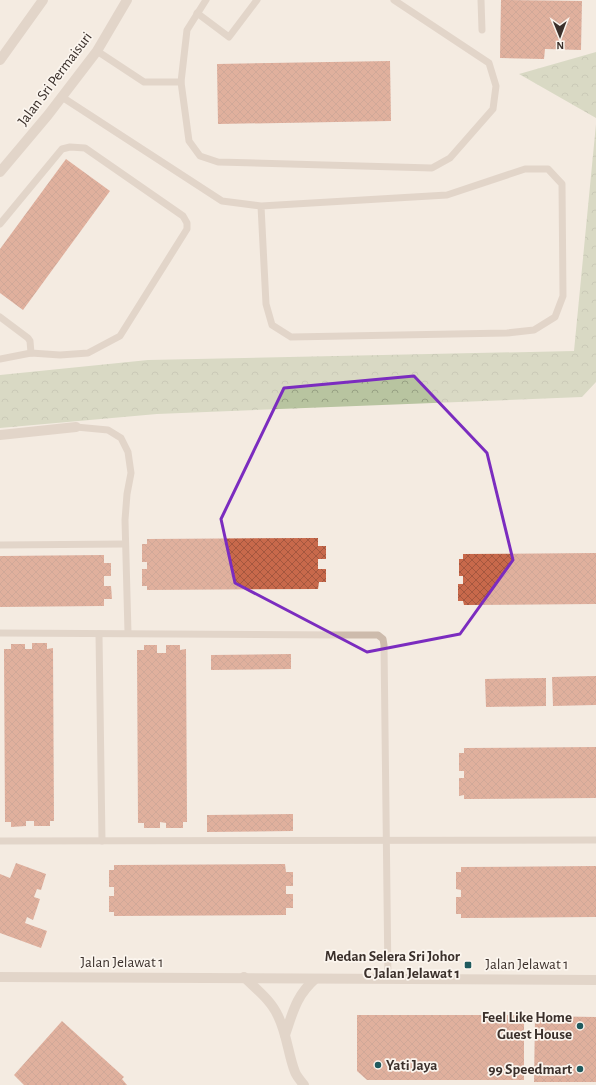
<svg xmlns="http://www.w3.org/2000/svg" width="596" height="1085" viewBox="0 0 596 1085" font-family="'Alegreya Sans',sans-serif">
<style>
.forest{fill:url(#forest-crowns)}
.building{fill:url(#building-cross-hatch)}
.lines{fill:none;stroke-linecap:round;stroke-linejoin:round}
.service{stroke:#cdbbac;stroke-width:7}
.minor{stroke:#cdbbac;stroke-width:10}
.tertiary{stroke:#cdbbac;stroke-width:10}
.marked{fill:none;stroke:#7b2cbf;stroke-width:3;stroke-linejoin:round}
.poi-dot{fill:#1f5a5e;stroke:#fbf5ee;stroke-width:1.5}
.labels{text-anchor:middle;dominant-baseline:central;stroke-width:3.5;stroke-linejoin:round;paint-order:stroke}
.street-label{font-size:15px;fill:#3b302b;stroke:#fbf5ee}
.poi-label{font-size:15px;font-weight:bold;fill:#3b302b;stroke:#fbf5ee;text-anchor:end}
</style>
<defs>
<pattern id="forest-crowns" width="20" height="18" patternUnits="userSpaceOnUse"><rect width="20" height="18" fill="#b8c4a0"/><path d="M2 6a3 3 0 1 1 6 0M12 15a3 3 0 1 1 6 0" fill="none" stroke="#97a083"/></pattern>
<pattern id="building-cross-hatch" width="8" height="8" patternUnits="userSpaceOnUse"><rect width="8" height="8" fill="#c8694b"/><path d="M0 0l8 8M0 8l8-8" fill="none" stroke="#a4573f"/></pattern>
</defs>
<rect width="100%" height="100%" fill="#f4ebe1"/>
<!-- forest -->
<g class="forest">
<polygon points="596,52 596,118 519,74"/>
<polygon points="596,124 596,382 582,397 157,414 0,428 0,375 148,360 574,351"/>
</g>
<!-- building -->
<g class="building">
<polygon points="501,0 582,1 581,50 545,49 544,59 500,58"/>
<polygon points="390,61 391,121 218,124 217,64"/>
<polygon points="66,159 110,191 23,310 0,293 0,249"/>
<polygon points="318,538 318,546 326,546 326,559 318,559 318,569 326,569 326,582 319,582 318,589 147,590 147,586 142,586 142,569 147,569 147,562 142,562 142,544 147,544 147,539"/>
<polygon points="596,553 596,604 464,605 463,601 458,601 458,584 463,584 463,576 459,576 459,559 463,559 463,554"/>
<polygon points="104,555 104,563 111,563 111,576 104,576 104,586 111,586 112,599 104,599 104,606 0,607 0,556"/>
<polygon points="32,643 47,643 47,649 53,648 54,821 50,821 50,826 34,826 34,821 26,821 26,826 11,827 11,822 5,822 4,649 11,649 11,644 25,644 25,649 32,649"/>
<polygon points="144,645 157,645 157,653 166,653 166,645 180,645 180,650 186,649 187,822 183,822 183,828 166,828 166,823 160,822 160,828 144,828 144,823 138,823 137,650 144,650"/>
<polygon points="291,654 291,669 211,670 211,655"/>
<polygon points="596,676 596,705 553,706 552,677"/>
<polygon points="546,678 546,706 486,707 485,679"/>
<polygon points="596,747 596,798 464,799 464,795 459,796 459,778 464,778 464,771 459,771 459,753 464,753 464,748"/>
<polygon points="293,814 293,831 207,832 207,815"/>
<polygon points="16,863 46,874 41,890 37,889 34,897 40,899 33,920 27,917 25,923 47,931 41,948 0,933 0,874 10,878"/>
<polygon points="285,864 286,872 293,872 293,886 286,886 286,894 293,894 293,908 286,908 286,915 114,916 114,912 109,912 109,896 114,896 114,887 109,887 109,870 114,870 114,865"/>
<polygon points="596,866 596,917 461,918 461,914 456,914 456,897 461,897 461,890 456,889 456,872 461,872 461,867"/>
<polygon points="357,1015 524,1015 524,1080 367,1080 357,1071"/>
<polygon points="535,1016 596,1017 596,1082 534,1082"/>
<polygon points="62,1021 124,1077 122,1079 127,1085 24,1085 14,1075"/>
</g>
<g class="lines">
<!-- service -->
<g class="service">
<polyline points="206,0 187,30 181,82 189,141 200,156 218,162 432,168 450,158 493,109 496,86 489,63 394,0"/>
<polyline points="481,0 482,30"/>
<polyline points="197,13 229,37 257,0"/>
<polyline points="97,51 144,82 181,82"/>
<polyline points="62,97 222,201 261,206 447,195 525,169 548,169 562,184 563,296 555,317 534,330 507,333 291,337 272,325 266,304 261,206"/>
<polyline points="0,224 62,149 70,147 85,148 183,216 187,223 187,229 120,336 88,353 60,355 31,353 0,359"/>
<polyline points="0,317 28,338 30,341 31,353"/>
<polyline points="76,427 108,430 121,438 128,452 131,473 127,494 125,520 128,633"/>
<polyline points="0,545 125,544"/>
<polyline points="0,633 342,635 378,635 383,639 384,645 388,979"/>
<polyline points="99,634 102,841"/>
<polyline points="0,841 596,840"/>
</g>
<!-- minor -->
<g class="minor">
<polyline points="0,435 76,427"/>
<polyline points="0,977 596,980"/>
<path d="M244,977C256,989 271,1000 278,1016C287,1034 288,1054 295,1072C297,1077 301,1081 304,1085"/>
<path d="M285,1035C293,1012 296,996 315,979"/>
</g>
<!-- tertiary -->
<g class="tertiary">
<polyline points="0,60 43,0"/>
<polyline points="0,172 48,115 97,51 127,0"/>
</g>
</g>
<!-- marked area -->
<path d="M0 0H596V1085H0ZM414,376L487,453L513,560L460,634L367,652L235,583L221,519L284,388Z" fill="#f4ebe1" fill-opacity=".55" fill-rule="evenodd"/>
<path class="marked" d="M414,376L487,453L513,560L460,634L367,652L235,583L221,519L284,388Z"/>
<!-- markers -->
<g class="poi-dot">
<rect x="464" y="961" width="8" height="8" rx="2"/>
<circle cx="580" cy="1026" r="4"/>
<circle cx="378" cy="1065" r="4"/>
<circle cx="580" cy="1069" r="4"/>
</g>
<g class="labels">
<!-- street labels -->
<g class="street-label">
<text transform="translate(55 79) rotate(-53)">Jalan Sri Permaisuri</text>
<text x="122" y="962">Jalan Jelawat 1</text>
<text x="527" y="964">Jalan Jelawat 1</text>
</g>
<!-- poi labels -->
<g class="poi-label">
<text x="460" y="956">Medan Selera Sri Johor<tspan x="460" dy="17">C Jalan Jelawat 1</tspan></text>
<text x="572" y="1017">Feel Like Home<tspan x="572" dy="17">Guest House</tspan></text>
<text x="386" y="1065" text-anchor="start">Yati Jaya</text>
<text x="572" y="1069">99 Speedmart</text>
</g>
</g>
<!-- north arrow -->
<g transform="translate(560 36) rotate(179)" stroke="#fbf5ee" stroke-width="3" paint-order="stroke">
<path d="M0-3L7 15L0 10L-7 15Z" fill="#3b302b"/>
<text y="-6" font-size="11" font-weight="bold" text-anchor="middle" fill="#3b302b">N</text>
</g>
</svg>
